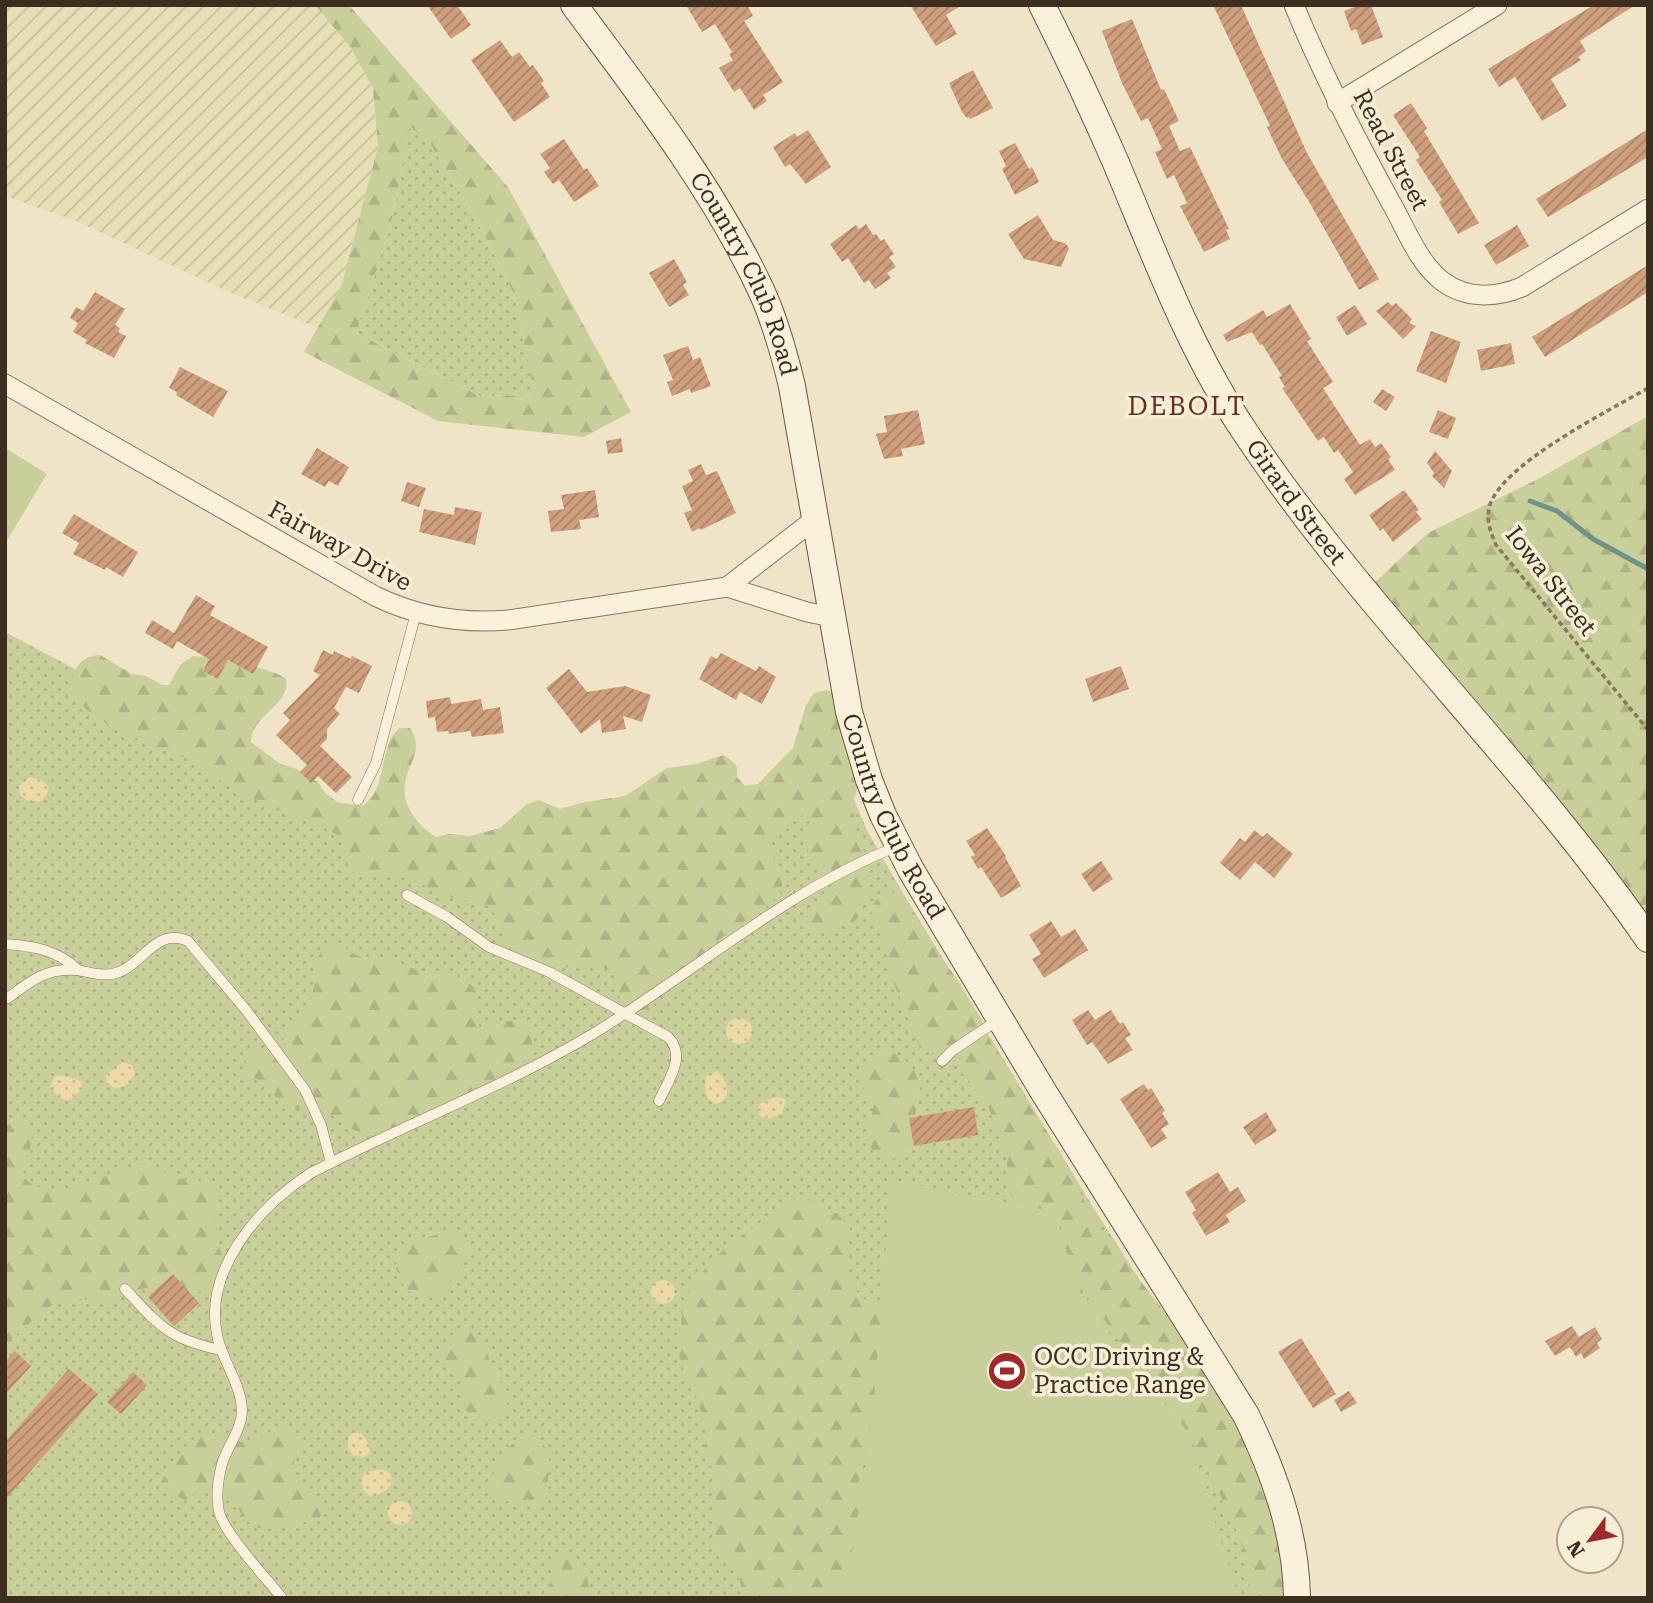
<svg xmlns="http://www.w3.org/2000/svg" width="1653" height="1603" viewBox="0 0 1653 1603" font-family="'Roboto Serif',serif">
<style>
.farmland{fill:url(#farmland-furrows)}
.grass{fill:url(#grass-dots)}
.forest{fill:url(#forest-firs);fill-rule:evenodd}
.sand{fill:url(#sand-dots)}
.pitch{fill:#c9cf9b}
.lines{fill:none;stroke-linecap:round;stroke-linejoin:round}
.stream{stroke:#6f938a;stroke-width:5}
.building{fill:url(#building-hatch)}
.lane-casing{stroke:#8d765c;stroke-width:11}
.street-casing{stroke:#8d765c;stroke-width:21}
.secondary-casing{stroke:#6f573f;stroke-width:28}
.path{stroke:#8d765c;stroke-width:3.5;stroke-dasharray:5 3.5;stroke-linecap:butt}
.lane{stroke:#faf1dc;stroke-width:10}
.street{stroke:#faf1dc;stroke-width:19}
.secondary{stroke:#faf1dc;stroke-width:26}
.labels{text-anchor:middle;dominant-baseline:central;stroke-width:7;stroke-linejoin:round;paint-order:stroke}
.street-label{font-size:24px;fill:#3d2e20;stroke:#f7eed8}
.poi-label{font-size:24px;fill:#3d2e20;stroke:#f7eed8;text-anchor:start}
.neighbourhood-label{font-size:26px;letter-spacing:2px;fill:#6b2e1e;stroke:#f7eed8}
</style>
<defs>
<pattern id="farmland-furrows" width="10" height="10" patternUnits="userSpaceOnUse" patternTransform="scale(1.75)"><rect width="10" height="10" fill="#e6deb5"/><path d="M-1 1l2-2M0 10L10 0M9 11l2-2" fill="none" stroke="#c6bf9b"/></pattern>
<pattern id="grass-dots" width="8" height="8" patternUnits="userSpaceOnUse" patternTransform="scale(1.75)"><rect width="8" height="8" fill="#c9cf9b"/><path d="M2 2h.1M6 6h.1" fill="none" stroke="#aeb285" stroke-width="1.8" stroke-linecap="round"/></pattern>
<pattern id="forest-firs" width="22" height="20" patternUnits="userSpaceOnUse" patternTransform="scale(1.75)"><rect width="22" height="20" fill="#c9cf9b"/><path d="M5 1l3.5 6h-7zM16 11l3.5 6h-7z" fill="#aeb285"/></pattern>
<pattern id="sand-dots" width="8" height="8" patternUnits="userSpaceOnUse" patternTransform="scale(1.75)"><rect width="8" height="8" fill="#ecd9a5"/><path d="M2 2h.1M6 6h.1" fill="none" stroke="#cbbb8e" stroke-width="1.8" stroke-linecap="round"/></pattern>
<pattern id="building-hatch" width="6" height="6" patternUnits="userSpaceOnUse" patternTransform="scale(1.75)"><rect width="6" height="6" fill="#cf9f7d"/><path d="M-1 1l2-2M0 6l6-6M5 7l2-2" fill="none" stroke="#a98266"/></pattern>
</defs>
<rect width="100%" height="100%" fill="#f0e4c8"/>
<!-- farmland -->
<polygon class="farmland" points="5,5 315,5 351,48 373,88 378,147 341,287 318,328 229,292 76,221 5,196"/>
<!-- grass -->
<g class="grass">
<polygon points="410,125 431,145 472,212 514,294 536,395 480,396 356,333 390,228"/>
<polygon points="5,632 506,896 847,783 867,830 897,883 1093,1207 1214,1396 1279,1598 5,1598"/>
</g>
<!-- forest -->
<g class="forest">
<path d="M315,5H349L508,187L631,412L584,437L438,421L304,352L341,287L378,147L373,88L351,48ZM410,126L431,145L472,212L514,294L535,395L480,396L356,333L390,228Z"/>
<polygon points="1648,416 1648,917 1608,861 1373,584 1428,533 1540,478"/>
<path d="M100,655L132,674L146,676L162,685H169L180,665L193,656C214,657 271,667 286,679C291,705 251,715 251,742L279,763L297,769L318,782L325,793L337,802L363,806C389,786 377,750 399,728H410C425,752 408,761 405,784C401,806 419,826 436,837L449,834L470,836L500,828L527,804L539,800L560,809L585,802L625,796L667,768L696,764L723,755C734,761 739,765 737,777L745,786L758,784L793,748L806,705L814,693L826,690L836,692L859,782L852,807L857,832L868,863L869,891L858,918L852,923L815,932L806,931L801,925L800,918L835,886L836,878L830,873L822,875C811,865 804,847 807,831C808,824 811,820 810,814L803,815L767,840L783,879L780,894L758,915L734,927L678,975L663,991L646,1017L631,1022L620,1014C619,1003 621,988 616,977C604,953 547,979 520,962C502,951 502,911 484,904C475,900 463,901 453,898C433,892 414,877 393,876C377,875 366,879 351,871C347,860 347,844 338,836C332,830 318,826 310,822C285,812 260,804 237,790C228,785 218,780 210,774C204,770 199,764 193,761C165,748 49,715 75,670C82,659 87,656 100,655Z"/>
<path d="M885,890L899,894L905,901L925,935L959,982L980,1017L996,1054L1063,1157L1089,1210L1106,1237L1179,1330L1257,1451L1292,1598H1250C1249,1584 1249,1568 1245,1554C1232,1514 1206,1466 1185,1429L1071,1275L1065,1259L1060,1220L1055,1212L1044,1206L1020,1203L1012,1197L1008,1184L1007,1160L987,1103L954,1063L928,1052L920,1046L912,1033L909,1018L889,973L885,944L871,918L873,904Z"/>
<path d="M331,940C344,941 347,953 359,956C364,958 370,956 375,956C393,959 410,969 428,973C444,977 461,971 473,987C483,1000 472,1015 481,1029L500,1021H520C531,1029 533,1040 532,1054C530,1099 459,1105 425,1115C406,1121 389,1132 369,1133C352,1134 342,1120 327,1113C314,1107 298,1113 286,1106C276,1100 272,1091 264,1083C257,1076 240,1080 243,1065C246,1047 270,1051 281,1042C286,1037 290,1030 294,1025C300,1016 307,1007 311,998C319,975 310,957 331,940Z"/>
<path d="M887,1052C907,1055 921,1074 920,1095C919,1106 914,1116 911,1126C909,1135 910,1144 904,1152C889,1173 866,1152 868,1131C868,1124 872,1117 873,1110C861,1083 851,1063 887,1052Z"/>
<path d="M16,1121C57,1137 1,1169 35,1186C66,1200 114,1168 143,1165C157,1164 168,1177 182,1179C194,1181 209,1178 215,1190C224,1208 208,1223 217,1241C223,1255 227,1273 214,1285C195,1302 174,1283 153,1287C141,1288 130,1294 118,1298C91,1306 77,1289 46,1309C32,1319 20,1335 5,1343V1126Z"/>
<path d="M805,1199C824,1205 837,1212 850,1227C849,1251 842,1281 863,1298C870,1303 882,1304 890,1308L873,1439L863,1458L859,1474L860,1511L844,1598H744L740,1581L716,1543L711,1528L717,1492L715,1477L705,1450V1429L699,1402L687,1379L679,1355L680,1329L685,1299L694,1282L704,1270L729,1244L793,1200Z"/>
<path d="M457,1232L467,1238L470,1254C464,1265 447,1290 436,1296C413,1306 394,1281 396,1259C397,1254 400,1249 403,1244L443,1233Z"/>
<path d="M469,1331C487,1340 486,1354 493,1371C497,1382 509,1386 508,1399C506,1417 479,1432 468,1414C462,1403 465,1388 461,1376C455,1372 446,1367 442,1362C433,1345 456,1332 469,1331Z"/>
<path d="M274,1429H290L296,1433L300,1443C278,1501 313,1479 324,1512L317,1520C295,1522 261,1540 245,1518C235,1506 231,1493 219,1482L208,1485L186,1500L164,1492L160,1485C164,1474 186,1442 197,1437C204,1433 217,1433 225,1435C233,1437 241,1445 251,1444C259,1442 266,1433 274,1429Z"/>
<path d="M527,1436C554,1445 549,1457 548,1481C548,1490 550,1496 547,1504C530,1511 496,1504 490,1485C495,1463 506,1443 527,1436Z"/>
<path d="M561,1552C586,1554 588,1577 590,1598H549L552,1561Z"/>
</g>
<!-- sand -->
<g class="sand">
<polygon points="30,777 41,780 49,787 47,795 40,802 27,800 20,795 19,786"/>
<circle cx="739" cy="1031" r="13"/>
<path d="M123,1062L132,1065L135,1073C132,1083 124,1088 114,1088L107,1082L106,1075Z"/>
<path d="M717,1071C728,1081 733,1097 717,1104C705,1101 703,1087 707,1076Z"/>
<path d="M60,1075L82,1081L81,1091L70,1100C61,1101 54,1094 51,1086L54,1077Z"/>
<polygon points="775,1097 783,1098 786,1101 782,1113 769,1119 760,1116 758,1109 759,1105"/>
<circle cx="663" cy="1292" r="12"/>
<polygon points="354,1432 362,1434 368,1443 370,1452 365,1457 354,1456 348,1448 348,1437"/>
<path d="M380,1469L389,1472C397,1487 384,1494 370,1496L364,1491L360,1480L365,1473Z"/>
<circle cx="400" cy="1513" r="12"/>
</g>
<!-- pitch -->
<g class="pitch">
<polygon points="7,449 47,474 5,544 5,452"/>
<polygon points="891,1180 1055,1212 1079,1295 1186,1430 1239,1598 835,1598 852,1551 863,1484 873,1411"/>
</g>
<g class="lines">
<!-- stream -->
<polyline class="stream" points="1530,501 1557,511 1593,539 1648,569"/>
</g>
<!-- building -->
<g class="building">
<polygon points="427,5 457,5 471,25 451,39"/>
<polygon points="686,5 747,5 753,16 744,21 783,82 763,95 767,101 754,110 740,88 734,92 719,68 733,60 729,54 732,52 715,24 702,32"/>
<polygon points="910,5 962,5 946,15 957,34 936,46"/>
<polygon points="1213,5 1241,5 1307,153 1379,279 1359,290 1308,200 1282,159 1267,127 1270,126"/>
<polygon points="1360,5 1371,5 1383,37 1362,45 1356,29 1351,31 1344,11"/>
<polygon points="1594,5 1635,5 1580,41 1586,51 1578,57 1581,60 1551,79 1567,106 1542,121 1515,77 1499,87 1488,69"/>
<polygon points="1132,19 1161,90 1164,89 1179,121 1169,126 1180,151 1190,147 1229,229 1226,230 1230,239 1204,252 1180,206 1187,203 1174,175 1167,179 1155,152 1162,149 1148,118 1141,121 1122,83 1102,31"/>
<polygon points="500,40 512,57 519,52 530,67 533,65 544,81 541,83 550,97 514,122 471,60"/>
<polygon points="973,70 993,108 970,119 969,117 967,118 962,112 949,83"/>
<polygon points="1411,103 1427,128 1424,131 1479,223 1458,234 1439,202 1442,200 1416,160 1420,157 1393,115"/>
<polygon points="1648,129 1648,157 1548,217 1536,199"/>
<polygon points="808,130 831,167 806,184 790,164 785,167 773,147 795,133 797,137"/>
<polygon points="564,139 584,170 587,168 599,186 574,202 559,180 553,184 544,172 550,168 540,154"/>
<polygon points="1015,143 1029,169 1032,167 1039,182 1015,195 1002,169 1006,166 999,151"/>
<polygon points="1038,215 1053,240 1065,243 1069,248 1061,267 1024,259 1008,234"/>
<polygon points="866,224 873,235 876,234 881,241 884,239 894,254 889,257 896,267 887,273 891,278 875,289 869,280 864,283 848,258 842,262 830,244 856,225 859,229"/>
<polygon points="1517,225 1529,246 1496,265 1484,245"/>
<polygon points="674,259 687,282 683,285 689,295 669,307 649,273"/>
<polygon points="1648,265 1648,292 1545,357 1532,337"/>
<polygon points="95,292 125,309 115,325 120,328 118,332 126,336 114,358 85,343 87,340 73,332 78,323 70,318 76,307 83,311"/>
<polygon points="1388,302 1392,306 1396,303 1412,319 1409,323 1416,326 1403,339 1376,311"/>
<polygon points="1290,304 1311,339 1307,341 1333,382 1323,388 1360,445 1370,439 1375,447 1381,443 1391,457 1388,459 1395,470 1355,495 1344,479 1353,472 1338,450 1334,453 1324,437 1318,441 1282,388 1285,387 1279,377 1282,376 1262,344 1260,345 1252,332 1227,342 1223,335 1263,310 1267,317"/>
<polygon points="1355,305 1367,324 1347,336 1336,317"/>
<polygon points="1431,331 1461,342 1446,383 1416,371"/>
<polygon points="1511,343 1515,364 1481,371 1477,350"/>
<polygon points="688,346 693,360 700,357 711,386 691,393 690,389 672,396 667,382 673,380 663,355"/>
<polygon points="180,367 228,391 213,417 176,395 177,392 169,388"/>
<polygon points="1382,389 1395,397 1386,411 1373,402"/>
<polygon points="918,410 925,444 901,449 903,456 884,459 876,434 887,432 884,416"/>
<polygon points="1438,410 1456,418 1448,439 1429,432"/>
<polygon points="621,438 623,452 608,454 606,441"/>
<polygon points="317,448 349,467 338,486 329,481 325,487 301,474"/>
<polygon points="1435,451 1452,471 1444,488 1432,476 1434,473 1427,463"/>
<polygon points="701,464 706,475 717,471 736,513 701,530 700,528 692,532 684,513 692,510 682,486 693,481 688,470"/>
<polygon points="407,482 426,488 419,507 401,501"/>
<polygon points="595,490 599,517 579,520 581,529 551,532 548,511 564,509 561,495"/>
<polygon points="1404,490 1419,510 1416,512 1422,519 1393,542 1383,528 1380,531 1369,515"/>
<polygon points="455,507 482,512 475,545 419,532 424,509 454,515"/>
<polygon points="74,514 138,552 123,577 106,567 105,570 73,554 79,543 62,533"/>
<polygon points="196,595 215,606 210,615 268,647 253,674 228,660 218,679 203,671 209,659 177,641 173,649 145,633 152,620 174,633"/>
<polygon points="323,650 333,655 334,651 351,659 352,656 372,666 359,693 346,687 334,708 340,714 327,729 327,739 320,746 352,777 336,793 318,776 311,783 300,772 307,765 276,735 290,720 283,713 320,675 313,671"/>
<polygon points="721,653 756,671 759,666 776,677 762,704 740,692 736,700 699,679 711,656 717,659"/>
<polygon points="1121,666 1129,689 1093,702 1085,679"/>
<polygon points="569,669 587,692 625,686 651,695 642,722 623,716 626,729 602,733 600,719 581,734 546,688"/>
<polygon points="450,697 451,704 481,699 483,710 500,707 504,733 472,737 470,731 449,734 448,731 437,732 435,717 428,718 426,701"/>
<polygon points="987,828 1006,856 1005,857 1021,886 1001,898 981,867 978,869 971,857 975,855 966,841"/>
<polygon points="1254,830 1263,837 1267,833 1293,854 1274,878 1255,862 1240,880 1220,863 1240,838 1245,842"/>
<polygon points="1101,861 1113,879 1093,892 1081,874"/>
<polygon points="1051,921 1061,937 1075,929 1088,950 1044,978 1032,959 1041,954 1029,935"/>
<polygon points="1088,1010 1095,1020 1111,1010 1120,1024 1123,1022 1131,1035 1125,1038 1133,1050 1108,1064 1092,1042 1087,1045 1072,1020"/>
<polygon points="1144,1084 1148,1090 1151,1088 1165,1111 1162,1113 1169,1124 1161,1129 1167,1138 1151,1148 1120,1099"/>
<polygon points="974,1107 978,1135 914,1146 909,1118"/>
<polygon points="1266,1112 1277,1131 1255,1145 1243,1127"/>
<polygon points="1218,1172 1230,1192 1238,1187 1246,1201 1226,1215 1230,1222 1206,1236 1192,1213 1196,1210 1185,1192"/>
<polygon points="173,1274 199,1303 174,1326 148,1297"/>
<polygon points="1572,1326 1579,1337 1595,1327 1602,1339 1597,1343 1600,1348 1584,1359 1581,1353 1576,1357 1570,1347 1555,1356 1545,1341"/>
<polygon points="1301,1338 1336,1394 1313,1408 1278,1352"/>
<polygon points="15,1351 31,1366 5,1395 5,1362"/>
<polygon points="69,1369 98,1394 5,1500 5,1442"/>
<polygon points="133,1372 147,1385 121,1414 107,1402"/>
<polygon points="1349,1391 1357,1403 1341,1412 1334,1400"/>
</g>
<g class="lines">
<!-- lane casing -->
<g class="lane-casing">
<g id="lane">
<polyline points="358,800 376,763 416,613"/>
<path d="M407,895L447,917L489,947L549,972L668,1037C687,1056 668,1081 659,1101"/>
<path d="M5,944C33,946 58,950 78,970"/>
<path d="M8,998C29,982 48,967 76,970C91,972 104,978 119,972C144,963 156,927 188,941L246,1010L305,1090L321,1125L331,1163"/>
<polyline points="942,1061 953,1050 998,1020"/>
<path d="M125,1289C160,1326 168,1339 221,1350"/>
<path d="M282,1598C266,1578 225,1534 219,1512C216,1497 218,1479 222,1464C227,1446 242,1430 242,1410C241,1385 224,1363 218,1339C201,1272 259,1206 311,1173C405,1124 505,1087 596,1032C697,970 787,890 898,846"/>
</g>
</g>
<!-- street casing -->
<g class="street-casing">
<g id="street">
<path d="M1294,5C1323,76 1358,143 1395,210C1408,234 1420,264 1442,281C1466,299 1495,298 1522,287L1648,209"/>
<polyline points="1337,103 1497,5"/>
<path d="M5,384L375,596C418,617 461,624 508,620L727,587L807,612L832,617"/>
<polyline points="727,587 815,519"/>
</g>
</g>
<!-- secondary casing -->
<g class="secondary-casing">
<g id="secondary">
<path id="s1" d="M574,5C640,94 714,189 761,290C775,320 784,353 792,386L849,712L869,780L883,815L911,870L1043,1091L1246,1415C1274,1473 1296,1532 1297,1598"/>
<path id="s2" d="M1042,5C1068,57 1093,110 1116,163C1155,255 1189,349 1245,432C1365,612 1525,761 1648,939"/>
</g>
</g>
<!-- path -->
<path class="path" d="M1648,388C1609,411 1499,465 1489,508C1486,521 1491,533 1496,545L1648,730"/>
<!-- lane -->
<use href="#lane" class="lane"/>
<!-- street -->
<use href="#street" class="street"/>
<!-- secondary -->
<use href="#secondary" class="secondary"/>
</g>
<!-- icons -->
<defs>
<g id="stadium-disc" transform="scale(2.0125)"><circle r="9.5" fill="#9e2a2b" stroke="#f7eed8"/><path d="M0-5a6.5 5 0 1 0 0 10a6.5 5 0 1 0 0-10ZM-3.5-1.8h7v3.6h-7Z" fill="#fff"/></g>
</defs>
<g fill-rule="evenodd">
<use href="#stadium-disc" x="1007" y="1371"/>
</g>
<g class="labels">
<!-- street labels -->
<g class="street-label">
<text transform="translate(1391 150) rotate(62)">Read Street</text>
<text stroke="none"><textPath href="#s1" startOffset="320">Country Club Road</textPath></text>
<text stroke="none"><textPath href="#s2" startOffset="560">Girard Street</textPath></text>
<text transform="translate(340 546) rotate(29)">Fairway Drive</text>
<text transform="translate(1551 581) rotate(52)">Iowa Street</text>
<text stroke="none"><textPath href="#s1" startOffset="887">Country Club Road</textPath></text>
</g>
<!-- poi labels -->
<g class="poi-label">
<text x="1034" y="1357">OCC Driving &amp;<tspan x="1034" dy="28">Practice Range</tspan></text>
</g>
<!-- neighbourhood labels -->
<g class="neighbourhood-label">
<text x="1187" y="406">DEBOLT</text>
</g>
</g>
<!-- border -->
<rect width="1653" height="1603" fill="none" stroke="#3d2e20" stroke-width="14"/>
<!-- north arrow -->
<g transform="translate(1590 1540) rotate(238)"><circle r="33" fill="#f7eed8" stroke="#ada18e" stroke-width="2"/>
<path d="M0-5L12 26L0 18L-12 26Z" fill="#9e2a2b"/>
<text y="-10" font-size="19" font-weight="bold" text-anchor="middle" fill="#3d2e20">N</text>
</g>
</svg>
